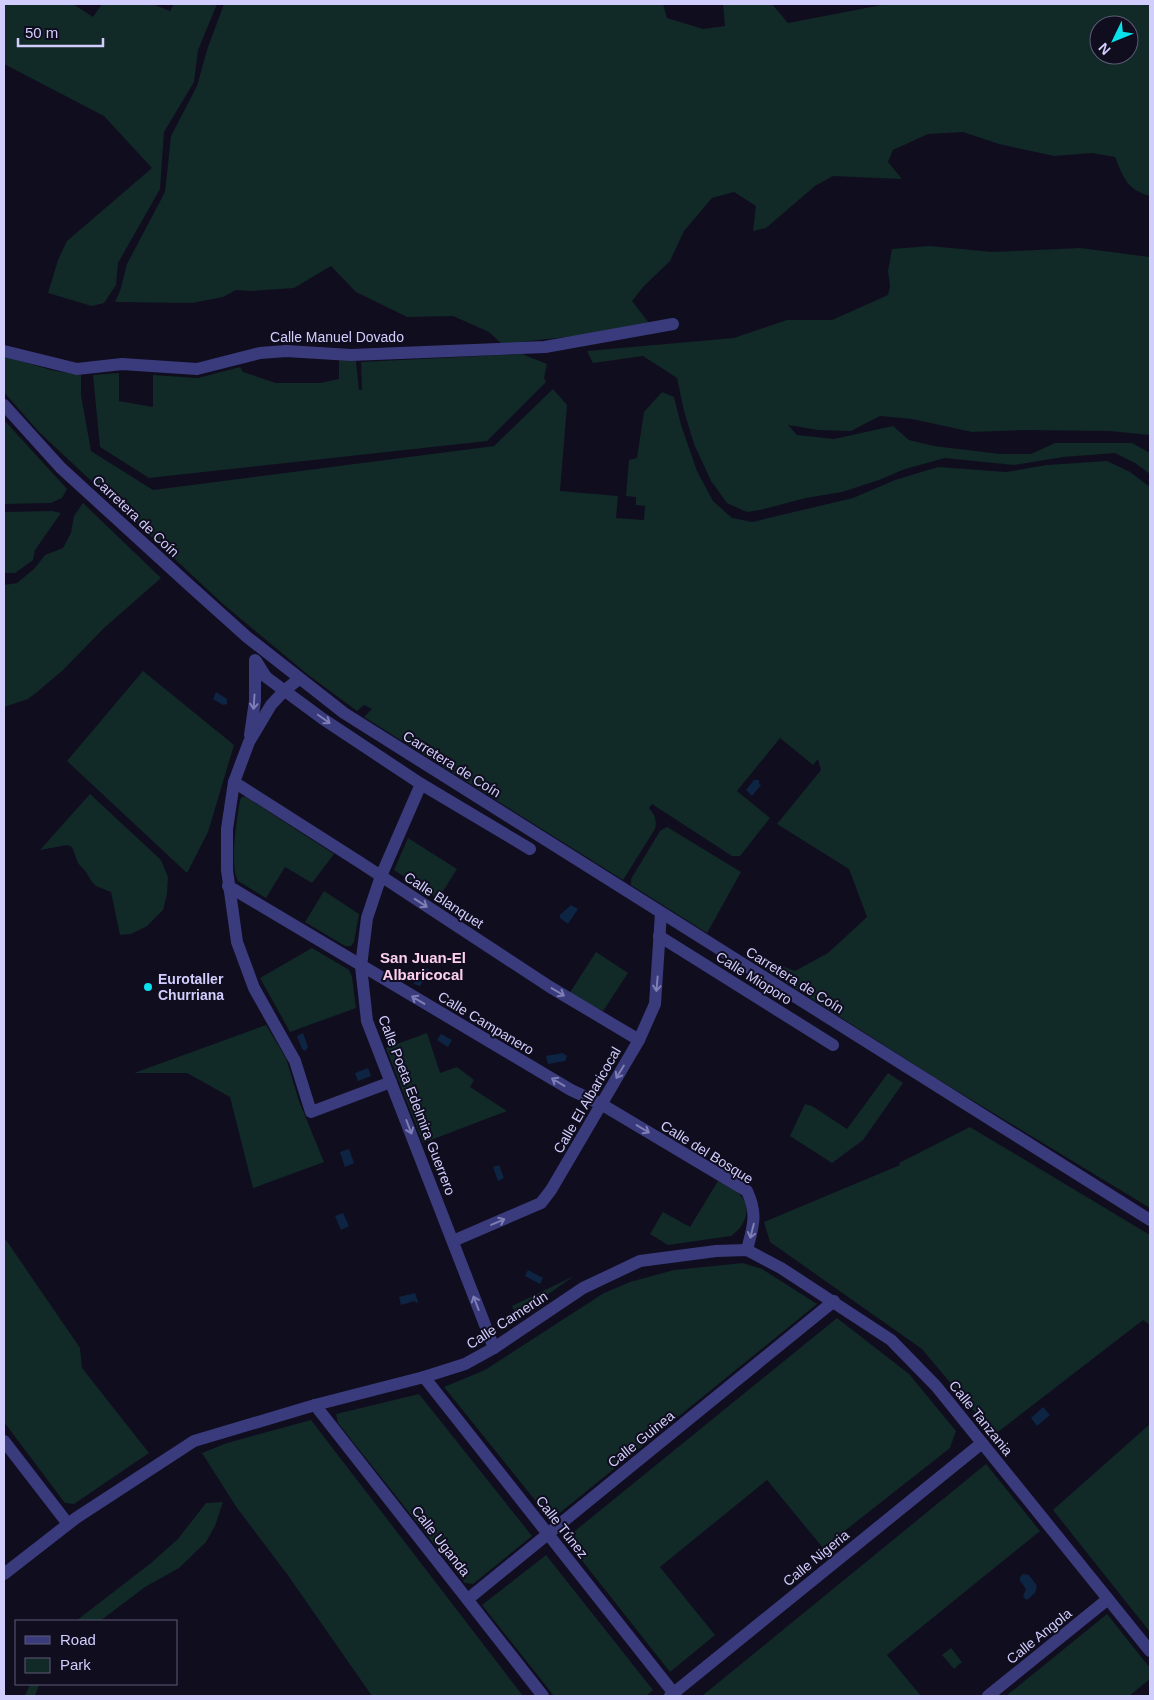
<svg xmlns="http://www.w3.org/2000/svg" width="1154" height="1700" viewBox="0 0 1154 1700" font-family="Arial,sans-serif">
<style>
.green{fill:#112927;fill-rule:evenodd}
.water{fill:#0e2443}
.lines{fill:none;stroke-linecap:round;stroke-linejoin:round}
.minor{stroke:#3a3b7c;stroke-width:12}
.oneway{stroke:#7e7db6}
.poi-dot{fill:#09e1ed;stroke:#100d1f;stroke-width:2}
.labels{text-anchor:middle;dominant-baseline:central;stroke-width:4;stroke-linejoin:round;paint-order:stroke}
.street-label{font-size:14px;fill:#d1cdfd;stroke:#100d1f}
.poi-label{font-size:14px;font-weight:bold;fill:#d1cdfd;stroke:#100d1f;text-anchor:start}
.neighbourhood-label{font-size:15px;font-weight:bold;fill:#fdcfef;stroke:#100d1f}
</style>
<rect width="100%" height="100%" fill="#100d1f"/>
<!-- green -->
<g class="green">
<polygon points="7,4 73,4 93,17 102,4 152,4 170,11 174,4 217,4 198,50 194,82 164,132 160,189 118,263 116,285 104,303 92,306 48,293 58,260 67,241 152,168 104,116 4,64 4,5"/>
<path d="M224,4H663L667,18L703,29L725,26L723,4H772L788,23L887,4H1150V196C1126,189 1124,178 1115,157L1092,153L1054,156L999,144L963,132L928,134L893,150L888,162L902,179L833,176L815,186L766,228L753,231L756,206L734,192L712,198L684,231L670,261L643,287L632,301L649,323L576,336L502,344L489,332L453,316L407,317L356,292L331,266L294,288L251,291L236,290L223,297L192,303L115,302L120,291L127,264L165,192L171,136L197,86L207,50ZM1099,25H1129V55H1099Z"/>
<polygon points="930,246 992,252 1080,248 1150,257 1150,435 1110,431 1023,430 972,432 912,419 880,416 851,431 818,430 788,425 797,435 834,439 893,426 909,440 934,446 1000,454 1031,454 1055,443 1132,443 1150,453 1150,474 1135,463 1115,453 1063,457 1014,465 945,458 905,469 879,480 842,492 806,498 760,510 747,512 727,503 711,481 694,444 684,411 677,378 643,356 593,363 587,351 734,338 787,320 832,320 888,295 890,286 888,271 892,249"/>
<polygon points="522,354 547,364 544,378 546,382 487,441 149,478 100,447 93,375 119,373 119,401 153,407 153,375 198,378 240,367 243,372 276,383 320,383 339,379 339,360 356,361 359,390 362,390 361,362"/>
<path d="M4,356L51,370L81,375V395L91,451L153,490L494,446L553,389L567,405L560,491L618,496L616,518L644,520L645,506L636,505V497L626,496L629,460L637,458L644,412L662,392L674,397L681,425L697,471L713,501L732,518L752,522L853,498L895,480L938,467L1006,472L1047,465L1107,461L1130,472L1150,487V1208L934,1077L751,960H765L795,971L828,953L867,917L849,869L777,824L821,770L818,759L813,765L780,738L737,791L770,818L740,856H732L652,804L649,808C655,815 657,820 655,829L623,880L364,717L372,709L364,705L357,711L307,674L223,604L39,432L4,392Z"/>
<polygon points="4,420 67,489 62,498 51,503 4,504"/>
<polygon points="83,503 161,578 104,628 63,670 37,692 28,699 4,707 4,585 17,583 35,568 45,555 63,548 71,533 74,516"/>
<polygon points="52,511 61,513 35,550 33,560 15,573 4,573 4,512"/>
<polygon points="143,671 234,745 208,832 187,873 67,761"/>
<polygon points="90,794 161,860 168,877 167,894 163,910 147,926 131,934 120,935 111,892 96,886 92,882 86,872 78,863 72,847 67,845 40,850"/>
<path d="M242,797H246L334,854L312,883L285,867L266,898L238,881C229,864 237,819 240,800Z"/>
<polygon points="667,827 741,872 707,933 631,885 631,879 660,831"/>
<polygon points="408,838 457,869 438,899 394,870"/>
<polygon points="324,891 359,914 354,942 351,946 345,946 305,922"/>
<polygon points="312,948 349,970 352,977 356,1008 290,1032 260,978"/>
<polygon points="596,952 628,973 603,1011 569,994"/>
<polygon points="266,1025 286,1058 299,1101 324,1162 253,1188 230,1097 187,1073 134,1073"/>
<polygon points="427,1033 440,1073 457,1067 474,1080 470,1087 507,1111 423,1143 386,1048"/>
<polygon points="888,1073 903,1083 863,1140 832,1163 790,1136 805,1104 812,1106 847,1129"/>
<polygon points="970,1127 1150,1235 1150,1325 1143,1320 994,1435 922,1349 770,1242 764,1222 900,1165 899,1163"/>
<path d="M718,1181C725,1185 735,1189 741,1196C753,1210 744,1227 731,1236L668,1245L650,1234L663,1212L690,1227Z"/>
<polygon points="4,1237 80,1348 82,1368 149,1453 74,1504 65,1503 4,1422"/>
<polygon points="743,1263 762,1269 817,1304 551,1520 444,1387 485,1370 604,1293 630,1282 674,1270"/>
<polygon points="574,1276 517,1316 512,1306"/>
<polygon points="837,1318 909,1374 956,1431 950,1448 823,1548 767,1480 660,1567 715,1635 670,1672 565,1539"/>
<polygon points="419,1394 532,1536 473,1584 465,1583 338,1423 336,1414"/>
<polygon points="311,1420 523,1696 372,1696 287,1574 237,1508 202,1453 227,1443"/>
<polygon points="1150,1424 1150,1632 1053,1510"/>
<polygon points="986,1464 1040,1531 887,1655 921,1696 702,1696"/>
<polygon points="223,1502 215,1526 206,1542 179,1568 145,1587 100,1621 76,1621 151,1563 178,1539 206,1503"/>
<polygon points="546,1555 653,1690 646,1696 554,1696 482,1605"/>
<polygon points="1107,1614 1150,1668 1150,1679 1129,1696 1006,1696"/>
<polygon points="951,1648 962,1662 954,1669 942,1655"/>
<polygon points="30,1684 39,1685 35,1696 25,1696"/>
</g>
<!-- water -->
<g class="water">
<polygon points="216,692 227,699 227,704 223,705 213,699"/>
<polygon points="754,780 759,780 759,784 761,785 752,796 746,790"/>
<polygon points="571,905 578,909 568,924 560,918 560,915"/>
<polygon points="427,968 430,970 420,986 414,984 414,979 419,972 425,970"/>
<polygon points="303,1033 308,1047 305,1051 302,1049 297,1036"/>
<polygon points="441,1034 452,1040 448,1047 437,1040"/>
<polygon points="563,1053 567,1056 565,1061 548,1064 546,1056"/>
<polygon points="368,1068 371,1076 358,1081 355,1073"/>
<polygon points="349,1149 354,1163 345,1167 340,1152"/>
<polygon points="499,1165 504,1178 498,1181 493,1167"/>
<polygon points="343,1213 349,1226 341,1230 335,1216"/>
<polygon points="528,1270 543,1278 540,1284 525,1276"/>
<polygon points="415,1293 418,1302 416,1303 415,1301 401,1305 399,1297"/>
<polygon points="1043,1407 1050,1415 1037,1426 1031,1418"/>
<polygon points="1023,1574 1029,1575 1037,1586 1035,1593 1027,1600 1023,1597 1026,1589 1020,1581 1020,1577"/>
</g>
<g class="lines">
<!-- minor -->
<g class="minor">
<polyline points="4,351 77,369 122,364 197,369 260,353 286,351 351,355 545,347 673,324"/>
<polyline points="4,405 61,468 188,584 247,637 344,713 1150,1220"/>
<polyline points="256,661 266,677 323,719 421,784 530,849"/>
<polyline points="299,679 285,690 271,705 249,742 234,782 227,829 227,870 237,942 254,988 295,1061 311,1112 391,1082"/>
<polyline points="250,735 255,701 255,660"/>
<polyline points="234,782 361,863 550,987 639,1040"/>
<polyline points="421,784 381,876 367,918 361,966 367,1021 494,1348"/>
<path d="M228,886L571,1090L601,1104L747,1191C758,1215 753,1226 747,1250"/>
<polyline points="659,936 833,1045"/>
<polyline points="453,1241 541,1203 551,1190 639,1040 655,1004 661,913"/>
<polyline points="424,1377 676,1696"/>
<polyline points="315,1405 543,1696"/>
<polyline points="4,1441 68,1524"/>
<polyline points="4,1574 76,1518 194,1441 315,1405 424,1377 465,1364 494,1348 583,1288 640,1261 716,1251 747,1250 781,1268 891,1340 936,1386 1150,1651"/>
<polyline points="468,1599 834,1301"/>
<polyline points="670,1696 982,1443"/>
<polyline points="988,1696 1108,1599"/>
</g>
</g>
<!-- one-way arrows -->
<defs><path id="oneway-shaft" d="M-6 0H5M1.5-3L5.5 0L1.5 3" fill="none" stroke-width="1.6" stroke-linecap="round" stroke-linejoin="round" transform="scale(1.25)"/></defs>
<g class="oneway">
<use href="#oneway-shaft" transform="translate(254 702) rotate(94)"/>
<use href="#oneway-shaft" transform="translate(324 719) rotate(35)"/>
<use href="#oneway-shaft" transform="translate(421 903) rotate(33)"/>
<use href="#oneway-shaft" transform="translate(657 984) rotate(95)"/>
<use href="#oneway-shaft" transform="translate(558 992) rotate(31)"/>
<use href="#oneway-shaft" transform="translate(418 1000) rotate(-149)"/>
<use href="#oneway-shaft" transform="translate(620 1072) rotate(121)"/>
<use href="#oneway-shaft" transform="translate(558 1082) rotate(-149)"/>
<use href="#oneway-shaft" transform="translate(409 1127) rotate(69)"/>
<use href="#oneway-shaft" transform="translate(643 1129) rotate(31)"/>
<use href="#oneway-shaft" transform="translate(498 1222) rotate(-23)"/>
<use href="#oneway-shaft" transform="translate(752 1231) rotate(104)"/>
<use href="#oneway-shaft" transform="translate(476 1303) rotate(-111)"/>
</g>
<!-- markers -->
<circle class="poi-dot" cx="148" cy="987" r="5"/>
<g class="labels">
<!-- street labels -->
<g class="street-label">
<text x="337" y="337">Calle Manuel Dovado</text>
<text transform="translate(136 516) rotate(43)">Carretera de Coín</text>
<text transform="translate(452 764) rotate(32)">Carretera de Coín</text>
<text transform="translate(444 900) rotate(33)">Calle Blanquet</text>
<text transform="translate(754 978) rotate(32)">Calle Mioporo</text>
<text transform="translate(795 980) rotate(32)">Carretera de Coín</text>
<text transform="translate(486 1023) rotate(31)">Calle Campanero</text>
<text transform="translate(587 1100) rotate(-60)">Calle El Albaricocal</text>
<text transform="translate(417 1105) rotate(69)">Calle Poeta Edelmira Guerrero</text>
<text transform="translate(707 1152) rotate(32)">Calle del Bosque</text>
<text transform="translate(507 1320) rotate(-33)">Calle Camerún</text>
<text transform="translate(981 1418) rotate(51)">Calle Tanzania</text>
<text transform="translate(641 1439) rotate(-39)">Calle Guinea</text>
<text transform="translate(562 1527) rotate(52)">Calle Túnez</text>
<text transform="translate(441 1541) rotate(52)">Calle Uganda</text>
<text transform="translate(816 1558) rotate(-39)">Calle Nigeria</text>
<text transform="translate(1039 1636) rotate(-39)">Calle Angola</text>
</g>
<!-- poi labels -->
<g class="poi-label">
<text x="158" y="979">Eurotaller<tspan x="158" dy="16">Churriana</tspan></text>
</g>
<!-- neighbourhood labels -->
<g class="neighbourhood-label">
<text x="423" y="957">San Juan-El<tspan x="423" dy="17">Albaricocal</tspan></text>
</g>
</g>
<!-- border -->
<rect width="1154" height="1700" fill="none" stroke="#d1cdfd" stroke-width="10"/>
<!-- legend -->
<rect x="15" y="1620" width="162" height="65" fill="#100d1f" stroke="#5d5a78"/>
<rect x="25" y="1636" width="25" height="8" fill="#3a3b7c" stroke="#5d5a78"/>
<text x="60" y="1645" font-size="15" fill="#d1cdfd">Road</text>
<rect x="25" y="1658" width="25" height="15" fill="#112927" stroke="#5d5a78"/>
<text x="60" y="1670" font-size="15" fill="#d1cdfd">Park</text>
<!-- north arrow -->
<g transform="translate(1114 40) rotate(227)"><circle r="24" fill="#100d1f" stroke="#5d5a78"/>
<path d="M0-4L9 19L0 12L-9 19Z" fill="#09e1ed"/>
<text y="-8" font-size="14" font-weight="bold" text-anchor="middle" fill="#d1cdfd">N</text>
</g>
<!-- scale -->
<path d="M18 38v8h85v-8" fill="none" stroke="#d1cdfd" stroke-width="2.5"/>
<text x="25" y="38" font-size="15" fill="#d1cdfd" stroke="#100d1f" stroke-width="4" paint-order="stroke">50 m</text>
</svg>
